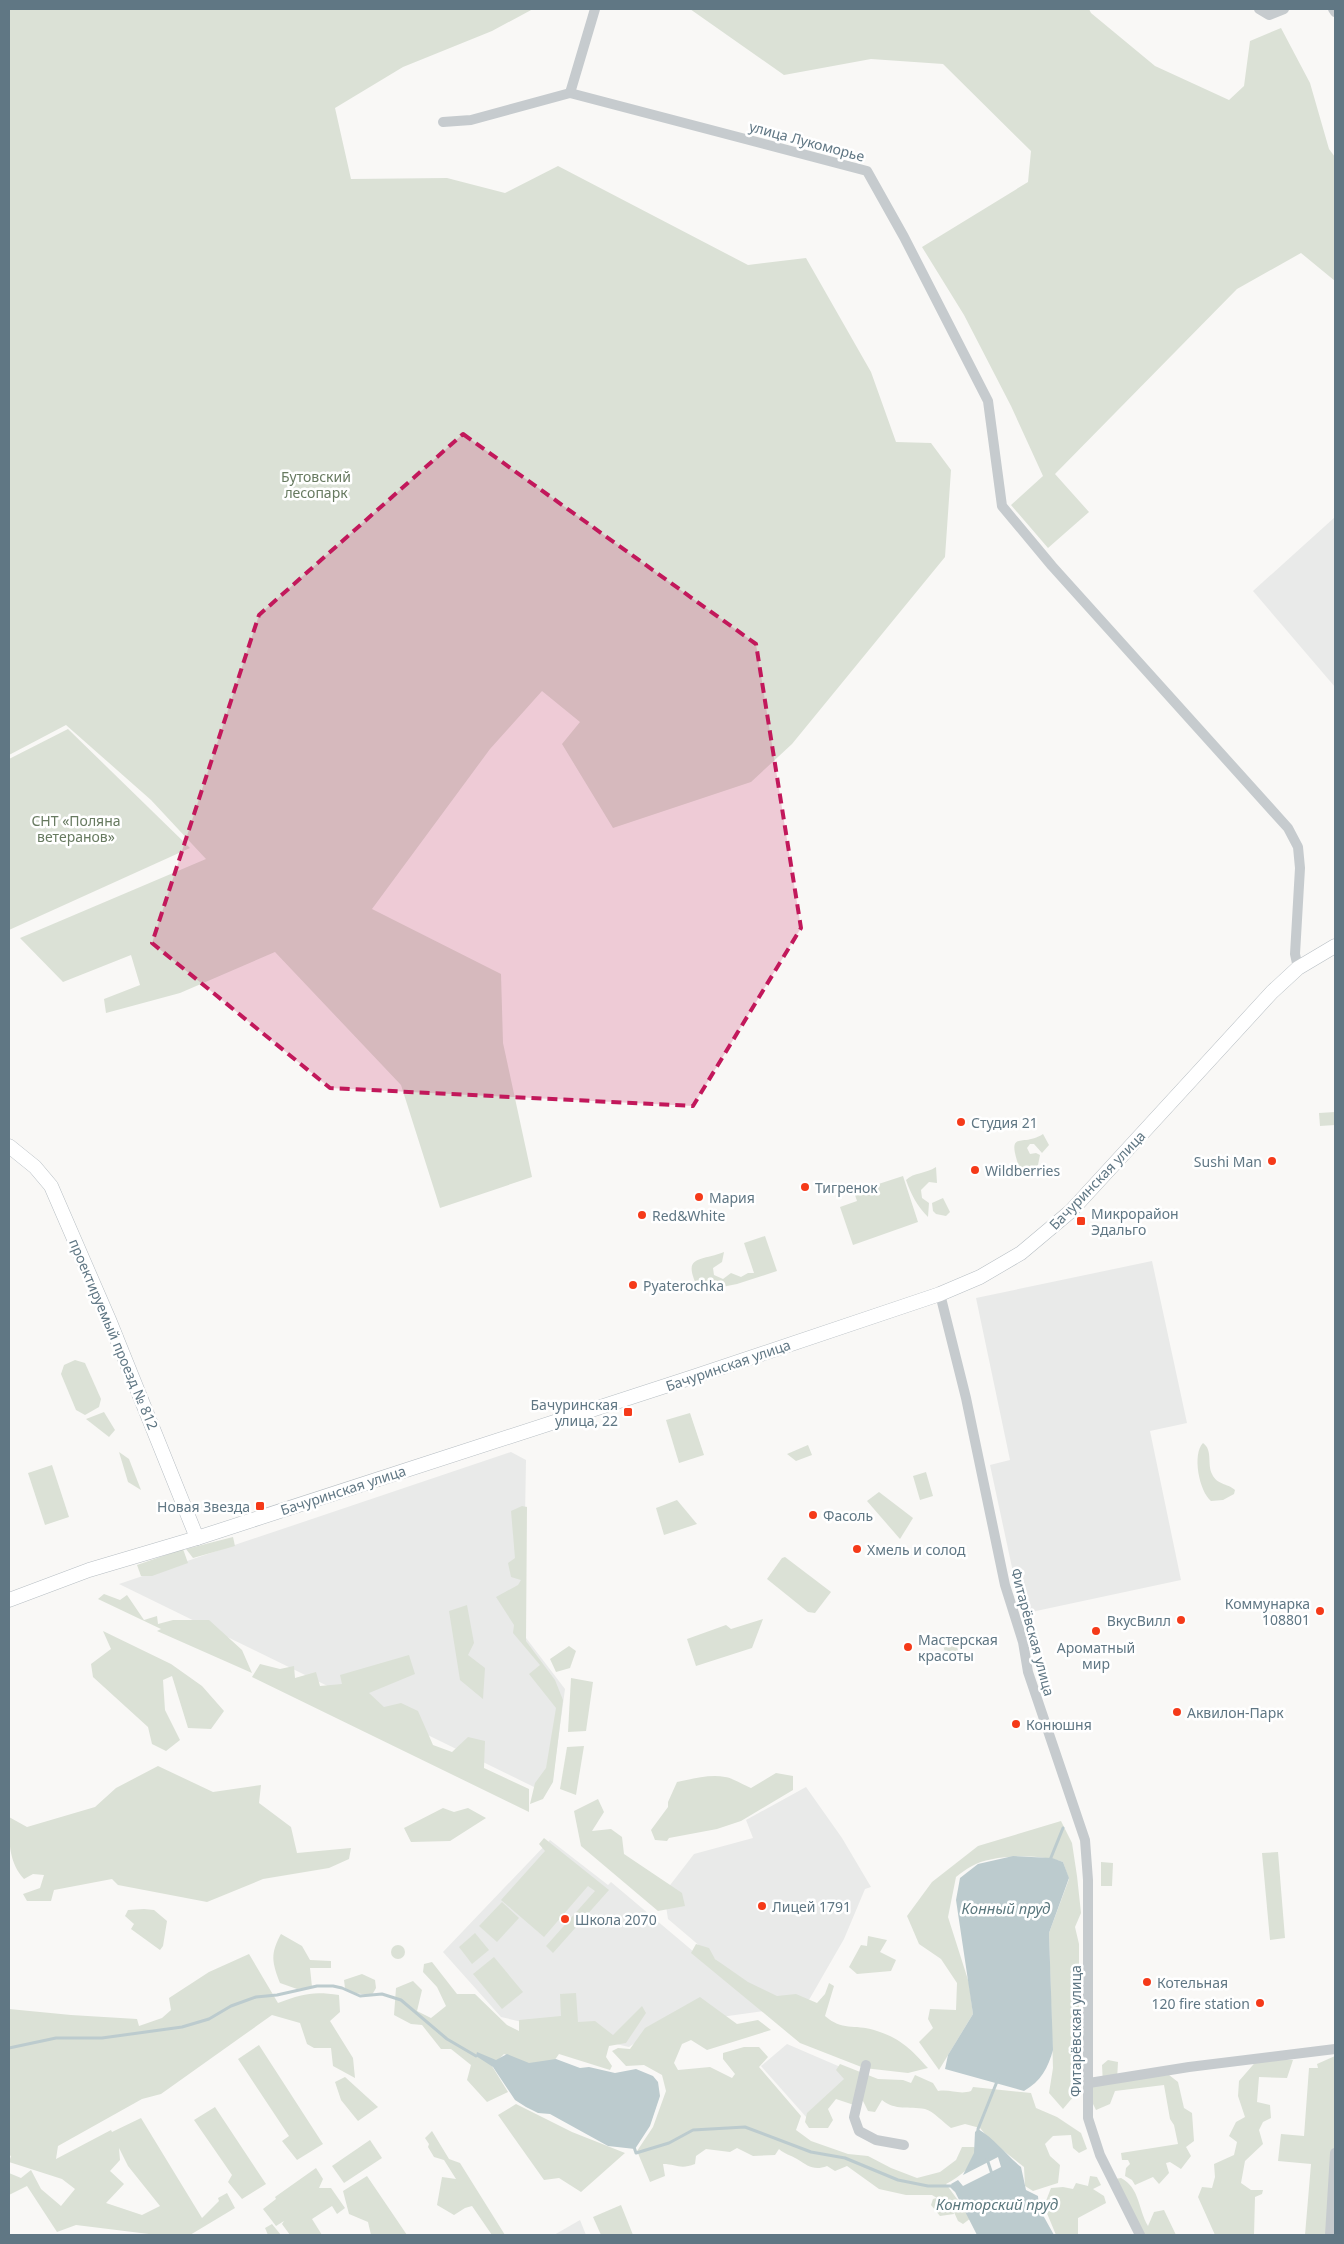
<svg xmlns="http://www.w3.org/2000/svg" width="1344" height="2244" viewBox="0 0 1344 2244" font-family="'Noto Sans',sans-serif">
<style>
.built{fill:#e9eae9}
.green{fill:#dbe1d6;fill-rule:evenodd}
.water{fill:#bccbce}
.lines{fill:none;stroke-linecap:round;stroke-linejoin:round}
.stream{stroke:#bccbce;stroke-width:3}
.secondary-casing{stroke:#b7bec3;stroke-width:15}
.street{stroke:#c6cbce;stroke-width:10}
.secondary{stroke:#fff;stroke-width:14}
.marked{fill:#c2185b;fill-opacity:0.2;stroke:#c2185b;stroke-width:4;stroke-dasharray:10 6;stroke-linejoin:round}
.poi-dot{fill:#f53a19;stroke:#fff;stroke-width:2}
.labels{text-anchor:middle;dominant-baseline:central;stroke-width:5;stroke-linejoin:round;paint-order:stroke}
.street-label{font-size:14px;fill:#607784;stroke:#fff}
.park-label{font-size:14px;fill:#677a60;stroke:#fff}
.poi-label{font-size:14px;fill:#607784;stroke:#fff;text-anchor:start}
.water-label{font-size:15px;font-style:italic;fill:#5b787e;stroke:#fff}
</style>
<rect width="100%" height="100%" fill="#f9f8f6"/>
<!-- built -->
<g class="built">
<polygon points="1335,517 1335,687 1253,591"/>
<polygon points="1152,1261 1187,1423 1150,1431 1181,1580 1022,1614 990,1465 1010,1460 976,1298"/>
<polygon points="511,1452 526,1460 523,1634 565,1689 553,1778 534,1787 119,1584"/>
<polygon points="806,1787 842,1838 871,1887 865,1889 844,1939 794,2026 668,1919 664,1893 694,1854 753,1838 746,1820"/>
<polygon points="550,1840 608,1885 611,1882 764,2011 692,2021 677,2015 629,2047 501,2017 443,1952"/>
<polygon points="787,2044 852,2072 807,2118 761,2066"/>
<polygon points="580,2220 586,2235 554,2235"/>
</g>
<!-- green -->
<g class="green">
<polygon points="9,9 533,9 492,31 403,67 335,108 351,179 447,178 505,193 558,166 748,265 806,258 871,372 896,442 931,443 951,470 945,557 792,744 751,782 613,828 562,744 580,722 542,691 490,749 372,909 501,974 503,1043 532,1177 440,1208 401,1085 275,952 180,993 106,1013 104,999 140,985 131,955 63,982 20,938 206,859 151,800 66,725 9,755"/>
<polygon points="690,9 1089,9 1091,13 1155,66 1229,100 1244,86 1250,41 1281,28 1310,83 1329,149 1335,157 1335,281 1301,253 1237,289 1055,474 1089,512 1048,548 1011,505 1043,476 1011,406 964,315 922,247 1028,182 1031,151 943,64 871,59 784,75"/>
<polygon points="68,729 190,848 9,930 9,759"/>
<polygon points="1335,1112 1335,1125 1320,1126 1319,1113"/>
<path d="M1043,1134L1049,1145L1042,1153L1034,1144H1030L1027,1148L1030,1154L1036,1153L1040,1155L1038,1165L1032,1170L1019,1167C1006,1128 1022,1148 1043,1134Z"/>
<path d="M936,1167L937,1183L929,1182L921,1190L922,1198L929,1203L928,1217C917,1206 911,1194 906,1180C914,1172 926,1174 936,1167Z"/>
<polygon points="903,1176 918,1222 853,1245 840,1207 857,1201 854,1192"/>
<polygon points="943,1198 950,1212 946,1216 936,1214 933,1211 932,1203"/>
<path d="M765,1236L777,1271L737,1284L717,1288L707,1293L700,1292C680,1254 699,1262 724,1252L722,1262L713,1268L714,1275L723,1279L731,1273L741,1277L748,1273H754L744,1243Z"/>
<polygon points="75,1360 85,1363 101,1399 99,1407 85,1415 76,1410 61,1374 64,1365"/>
<polygon points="104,1412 115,1430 109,1437 86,1419"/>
<polygon points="690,1413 704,1455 679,1463 666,1420"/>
<path d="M1203,1443C1213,1450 1207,1464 1212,1474C1217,1485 1227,1483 1235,1490L1234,1494L1223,1500L1211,1501C1199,1491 1192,1454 1203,1443Z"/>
<polygon points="808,1445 812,1455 796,1461 787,1454"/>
<polygon points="119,1452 129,1459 141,1490 128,1482"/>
<polygon points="52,1465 69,1517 45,1525 28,1473"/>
<polygon points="926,1472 933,1496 920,1500 913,1476"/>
<polygon points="879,1492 913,1518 900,1539 867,1501"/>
<polygon points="677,1500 697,1524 664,1535 656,1508"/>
<polygon points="522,1506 527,1507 526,1641 555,1680 563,1700 553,1782 543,1799 530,1804 535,1783 546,1768 556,1708 529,1674 540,1665 513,1633 514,1625 496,1597 518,1585 521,1580 511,1577 508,1563 515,1558 511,1511"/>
<polygon points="233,1537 235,1546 193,1558 186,1549"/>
<polygon points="183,1549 188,1563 152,1576 141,1576 137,1565"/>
<polygon points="785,1557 831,1592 815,1613 808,1612 767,1579 782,1558"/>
<polygon points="104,1594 120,1600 127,1595 144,1620 157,1616 158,1624 173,1620 209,1620 242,1650 252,1673 157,1631 161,1629 98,1599"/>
<polygon points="467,1605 474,1643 468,1655 485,1668 483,1699 460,1680 449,1611"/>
<polygon points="763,1619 752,1648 696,1666 687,1639 726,1625 731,1629"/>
<polygon points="103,1631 171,1664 202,1686 224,1711 211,1729 188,1728 172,1676 163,1680 165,1710 180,1740 166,1751 152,1744 148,1727 93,1677 91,1664 111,1649"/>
<polygon points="953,1636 961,1659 949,1663 941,1640"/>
<polygon points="569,1646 576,1651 570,1668 556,1672 550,1659"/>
<polygon points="409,1655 415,1674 369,1693 384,1707 401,1703 418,1711 433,1745 452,1752 468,1737 485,1741 484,1768 529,1789 529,1812 252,1677 260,1664 280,1669 294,1666 295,1678 316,1672 320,1686 342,1684 340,1675"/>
<polygon points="571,1678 593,1682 586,1731 568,1732"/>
<polygon points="584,1746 576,1795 560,1789 567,1747"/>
<path d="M158,1766L213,1792L261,1785L259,1803L291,1827L297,1853L351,1848L349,1859L329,1868L263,1879L207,1902L118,1885L112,1879L54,1890L51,1901H27L23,1894L40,1888L44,1875L33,1874L24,1879C8,1862 9,1839 9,1817L27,1827L95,1807L116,1788Z"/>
<path d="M776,1773L793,1776V1790L741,1821L717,1829L669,1838L667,1841L655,1840L651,1830L668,1807V1802L677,1782C692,1779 710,1774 725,1777C730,1777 744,1785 751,1788Z"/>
<polygon points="598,1799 604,1812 592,1831 611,1829 622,1837 624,1854 682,1893 685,1906 658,1911 581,1846 574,1811"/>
<polygon points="443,1808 454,1812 468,1808 486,1818 450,1841 411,1842 404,1828"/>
<path d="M1061,1821L1072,1843L1077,1876L1081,1913L1075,1927L1079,1944V2090L1063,2109L1049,2093L1053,2068L1049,1933L1069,1879L1063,1862C1043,1854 991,1854 972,1866C966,1869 961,1873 956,1877L948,1917L969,1983L973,2014L939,2070L919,2042L933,2028L928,2019L930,2009L956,2010L957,1983L941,1959L919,1944L907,1916L932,1882L978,1846Z"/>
<polygon points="544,1838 609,1890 553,1953 546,1946 595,1891 588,1886 544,1937 501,1900 545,1851 539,1844"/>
<polygon points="1278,1852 1285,1938 1270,1940 1262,1853"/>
<polygon points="1101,1862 1113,1863 1112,1886 1101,1886"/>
<polygon points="502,1902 519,1918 497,1942 479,1926"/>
<polygon points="144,1909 154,1910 167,1921 163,1946 160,1950 131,1929 134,1924 125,1916 128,1910"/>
<polygon points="475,1933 489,1950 472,1964 459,1947"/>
<path d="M281,1934L302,1946L310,1960L331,1961V1968H310L312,1987L297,1989L280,1983C272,1962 270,1954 281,1934Z"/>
<polygon points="868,1936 887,1940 880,1952 896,1960 891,1971 857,1974 849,1967 861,1945 867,1946"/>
<path d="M696,1944L709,1948L715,1959L748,1982L777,1996L796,1994L817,2003L825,1994L829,1983L834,1986L825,2016C842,2031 854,2024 874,2030C900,2038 910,2048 928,2068L908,2073L864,2068L800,2043L691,1953Z"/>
<circle cx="398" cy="1952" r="7"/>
<path d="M249,1954L278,2003C303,1994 312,1991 339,1995L340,2012L330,2021L353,2058L355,2078L333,2066L331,2048H314L307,2044L300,2023L272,2015L161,2094L142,2099L58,2146L56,2159L111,2130L112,2132L141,2118L202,2218L219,2201L218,2198L227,2193L235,2208L190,2235H157L76,2225L57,2232L27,2186L9,2195V2173L21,2178L31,2170L41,2189L61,2206L75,2189L62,2179L9,2162L11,2156L9,2155V2009L71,2015L137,2019L139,2026L162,2018L171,2010L169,1998L209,1972ZM119,2148L128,2166L160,2206L142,2215L106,2203L124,2184L110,2171L120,2160Z"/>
<polygon points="494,1957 523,1992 502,2009 473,1974"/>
<polygon points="432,1962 457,1994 475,1994 507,2025 519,2031 519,2020 561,2016 560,1994 576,1993 578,2022 595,2021 613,2035 642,2006 646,2013 626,2043 609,2046 606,2057 612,2066 610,2070 559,2054 547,2071 541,2070 504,2054 492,2066 508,2092 487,2102 467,2080 471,2065 451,2049 441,2049 422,2025 411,2024 394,2015 396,1988 413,1981 422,1990 417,2011 431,2018 446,2006 437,1987 423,1972 424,1964"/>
<polygon points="362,1974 375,1980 376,1988 372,1995 352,1993 345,1988 344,1980"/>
<path d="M700,1997L737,2024L758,2020L771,2030L707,2050L691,2040L682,2044L674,2063L678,2070L710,2067L732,2078L735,2074L723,2059V2053L744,2047H759L768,2057L759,2067L801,2116L796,2130L811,2141L848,2154L868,2156L891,2168L917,2178L940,2172L956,2160L962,2147H974L981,2153C971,2167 961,2176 946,2184L971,2218L963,2224L958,2221L953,2210L954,2214L940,2216L931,2205L933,2199L937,2198L932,2195H906L879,2189L847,2166L835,2171L827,2166C814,2171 808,2166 797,2159C791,2155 784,2154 779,2149L775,2155L753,2156L737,2148L730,2152L706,2149L696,2156L695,2164C680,2170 676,2164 663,2164L665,2176L650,2182L637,2151L653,2127L666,2091L662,2075L644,2065L626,2066L612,2051L618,2048L630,2049L645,2028Z"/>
<polygon points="259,2045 323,2144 297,2160 282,2141 289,2136 238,2059"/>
<polygon points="1335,2056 1335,2235 1305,2235 1311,2164 1278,2161 1281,2134 1304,2136 1309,2068 1318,2068 1317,2064"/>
<polygon points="1259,2058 1293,2060 1287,2078 1259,2077 1257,2102 1270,2105 1271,2118 1263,2122 1259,2130 1263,2144 1245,2161 1241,2183 1251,2190 1263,2190 1262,2194 1255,2197 1254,2235 1215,2235 1198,2197 1202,2187 1212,2188 1215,2177 1214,2164 1234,2155 1237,2142 1229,2136 1236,2122 1245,2117 1238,2096 1239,2081"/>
<polygon points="1108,2060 1118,2062 1117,2080 1169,2075 1178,2082 1184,2108 1192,2113 1194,2141 1186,2147 1191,2156 1181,2169 1170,2162 1166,2163 1169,2173 1159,2184 1153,2177 1135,2185 1132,2180 1125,2176 1126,2168 1130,2164 1128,2160 1122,2160 1121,2153 1178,2144 1174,2125 1170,2119 1164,2085 1115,2091 1110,2104 1096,2110 1092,2102 1091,2087 1103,2085 1102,2065"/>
<path d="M840,2064L878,2079L903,2080L911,2083L915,2075L933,2083L938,2091C951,2089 959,2095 971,2091L973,2087L1031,2093L1036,2108L1057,2117L1081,2133L1087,2149L1079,2153L1073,2148L1071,2135L1053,2136L1045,2144L1050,2156L1060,2165L1058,2183L1033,2191L1025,2186L1024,2167L990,2140L980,2128L965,2124L951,2128C944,2123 933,2111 925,2109C908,2106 896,2111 882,2100L875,2112L868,2111L862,2099L854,2105L836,2099L828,2109L833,2120L828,2128H809L805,2122L807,2113L844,2079L836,2070Z"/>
<polygon points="345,2077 378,2107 358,2121 341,2100 335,2082"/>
<polygon points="516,2104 572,2132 625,2153 581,2192 559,2178 544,2180 498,2115"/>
<polygon points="215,2107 266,2184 242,2199 228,2182 232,2175 194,2120"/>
<polygon points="432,2131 449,2159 460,2163 505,2235 492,2235 472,2206 465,2208 454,2215 437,2205 442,2177 456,2179 444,2160 434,2157 428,2147 429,2144 425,2138"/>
<polygon points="370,2140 382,2158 344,2183 332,2166"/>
<polygon points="316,2168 323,2179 319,2188 331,2188 345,2208 337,2214 332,2206 312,2219 322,2235 290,2235 282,2224 284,2221 276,2226 263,2209 276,2199 275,2197"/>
<polygon points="367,2176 407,2235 371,2235 368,2222 349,2214 343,2191"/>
<polygon points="1090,2176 1097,2177 1101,2185 1093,2189 1104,2196 1106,2203 1078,2218 1078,2235 1056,2235 1044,2206 1051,2188 1063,2187 1073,2189 1076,2183 1088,2186"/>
<path d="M1121,2178C1140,2188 1138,2209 1148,2226L1154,2212L1164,2210L1176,2235H1137L1109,2180Z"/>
<polygon points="621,2205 633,2235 601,2235 593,2217"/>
<polygon points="272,2224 281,2235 268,2235 265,2228"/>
</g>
<!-- water -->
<g class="water">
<path d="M1013,1856L1052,1858L1063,1862L1069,1878L1049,1933L1053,2050C1048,2068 1041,2081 1024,2091L945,2069L948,2055L973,2014L956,1900L960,1878L978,1864Z"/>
<polygon points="477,2052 496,2060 507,2054 529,2063 556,2059 580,2068 589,2067 615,2073 636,2069 653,2076 658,2082 660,2096 650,2126 635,2149 608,2146 550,2114 538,2113 526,2107 515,2100 493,2067 476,2056"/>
<path d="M978,2129C995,2139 1006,2155 1021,2167L1026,2190L1038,2196L1039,2208L1054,2235H977L951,2184L958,2180L963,2186L1001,2167L998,2157L963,2175L974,2153L975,2132Z"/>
</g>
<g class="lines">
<!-- stream -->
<g class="stream">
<polyline points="1050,1860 1063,1828"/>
<polyline points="9,2048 56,2038 102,2038 182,2027 209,2019 231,2006 256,1997 277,1995 317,1986 333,1986 342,1988 360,1996 382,1994 401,2000 447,2039 476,2056"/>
<polyline points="978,2131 978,2129 998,2079"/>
<polyline points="634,2147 636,2153 669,2143 693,2130 745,2127 811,2152 845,2158 898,2180 928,2186 951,2186 955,2190"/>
<polyline points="987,2159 992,2174"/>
</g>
<!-- secondary casing -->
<g class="secondary-casing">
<g id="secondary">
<polyline points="9,1146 35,1167 51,1186 110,1322 197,1538"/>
<polyline points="9,1600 89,1570 197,1538 696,1376 940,1294 980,1277 1021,1253 1071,1211 1272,992 1298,968 1335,946"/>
</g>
</g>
<!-- street -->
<g class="street">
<polyline points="1259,9 1269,15 1284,9"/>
<polyline points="1333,9 1335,12"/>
<polyline points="570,93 595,9"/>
<polyline points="443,122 471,120 570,93 867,171 904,237 988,401 1002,506 1052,566 1288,828 1298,847 1300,868 1295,954 1298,968"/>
<polyline points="940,1294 966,1398 1005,1585 1023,1642 1028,1672 1085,1840 1088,1880 1088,2118 1100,2155 1140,2235"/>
<polyline points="866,2065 854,2117 859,2131 876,2140 904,2145"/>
<polyline points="1089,2083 1189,2067 1335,2049"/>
<polyline points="1330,2235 1335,2153"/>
</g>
<!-- secondary -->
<use href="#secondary" class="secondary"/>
</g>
<!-- marked area -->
<path class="marked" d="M463,434L756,644L801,928L693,1106L330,1088L152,943L259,615Z"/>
<!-- markers -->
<g class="poi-dot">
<circle cx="961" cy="1122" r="5"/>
<circle cx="1272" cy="1161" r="5"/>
<circle cx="975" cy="1170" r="5"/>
<circle cx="805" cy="1187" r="5"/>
<circle cx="699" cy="1197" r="5"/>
<circle cx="642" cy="1215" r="5"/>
<rect x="1076" y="1216" width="10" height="10" rx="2.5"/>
<circle cx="633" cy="1285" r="5"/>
<rect x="623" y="1407" width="10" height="10" rx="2.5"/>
<rect x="255" y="1501" width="10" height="10" rx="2.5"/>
<circle cx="813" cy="1515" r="5"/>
<circle cx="857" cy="1549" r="5"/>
<circle cx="1320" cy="1611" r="5"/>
<circle cx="1181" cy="1620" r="5"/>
<circle cx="1096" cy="1631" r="5"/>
<circle cx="908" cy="1647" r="5"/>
<circle cx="1177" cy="1712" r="5"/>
<circle cx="1016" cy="1724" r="5"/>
<circle cx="762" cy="1906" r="5"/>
<circle cx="565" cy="1919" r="5"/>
<circle cx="1147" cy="1982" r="5"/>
<circle cx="1260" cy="2003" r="5"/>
</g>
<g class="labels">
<!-- street labels -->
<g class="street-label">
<text transform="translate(807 141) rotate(15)">улица Лукоморье</text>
<text transform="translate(1097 1180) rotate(-46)">Бачуринская улица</text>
<text transform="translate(114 1334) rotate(67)">проектируемый проезд № 812</text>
<text transform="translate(728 1365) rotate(-19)">Бачуринская улица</text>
<text transform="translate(343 1490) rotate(-18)">Бачуринская улица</text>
<text transform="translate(1033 1632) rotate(75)">Фитарёвская улица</text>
<text transform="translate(1075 2031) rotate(-90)">Фитарёвская улица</text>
</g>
<!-- park labels -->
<g class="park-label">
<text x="316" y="476">Бутовский<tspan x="316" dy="16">лесопарк</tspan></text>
<text x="76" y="820">СНТ «Поляна<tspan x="76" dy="16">ветеранов»</tspan></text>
</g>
<!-- poi labels -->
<g class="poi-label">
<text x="971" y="1122">Студия 21</text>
<text x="1262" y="1161" text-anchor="end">Sushi Man</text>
<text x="985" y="1170">Wildberries</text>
<text x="815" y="1187">Тигренок</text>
<text x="709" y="1197">Мария</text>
<text x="1091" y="1213">Микрорайон<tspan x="1091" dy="16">Эдальго</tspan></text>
<text x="652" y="1215">Red&amp;White</text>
<text x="643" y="1285">Pyaterochka</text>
<text x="618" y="1404" text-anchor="end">Бачуринская<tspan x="618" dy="16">улица, 22</tspan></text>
<text x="250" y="1506" text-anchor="end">Новая Звезда</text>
<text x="823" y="1515">Фасоль</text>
<text x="867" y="1549">Хмель и солод</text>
<text x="1310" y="1603" text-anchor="end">Коммунарка<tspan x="1310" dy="16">108801</tspan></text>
<text x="1171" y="1620" text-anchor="end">ВкусВилл</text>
<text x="918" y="1639">Мастерская<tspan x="918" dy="16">красоты</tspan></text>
<text x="1096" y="1647" text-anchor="middle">Ароматный<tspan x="1096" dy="16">мир</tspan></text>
<text x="1187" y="1712">Аквилон-Парк</text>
<text x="1026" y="1724">Конюшня</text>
<text x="772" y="1906">Лицей 1791</text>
<text x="575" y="1919">Школа 2070</text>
<text x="1157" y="1982">Котельная</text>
<text x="1250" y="2003" text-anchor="end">120 fire station</text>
</g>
<!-- water labels -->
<g class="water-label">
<text x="1006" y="1908">Конный пруд</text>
<text x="997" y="2204">Конторский пруд</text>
</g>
</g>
<!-- border -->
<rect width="1344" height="2244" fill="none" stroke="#607784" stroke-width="20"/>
</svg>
